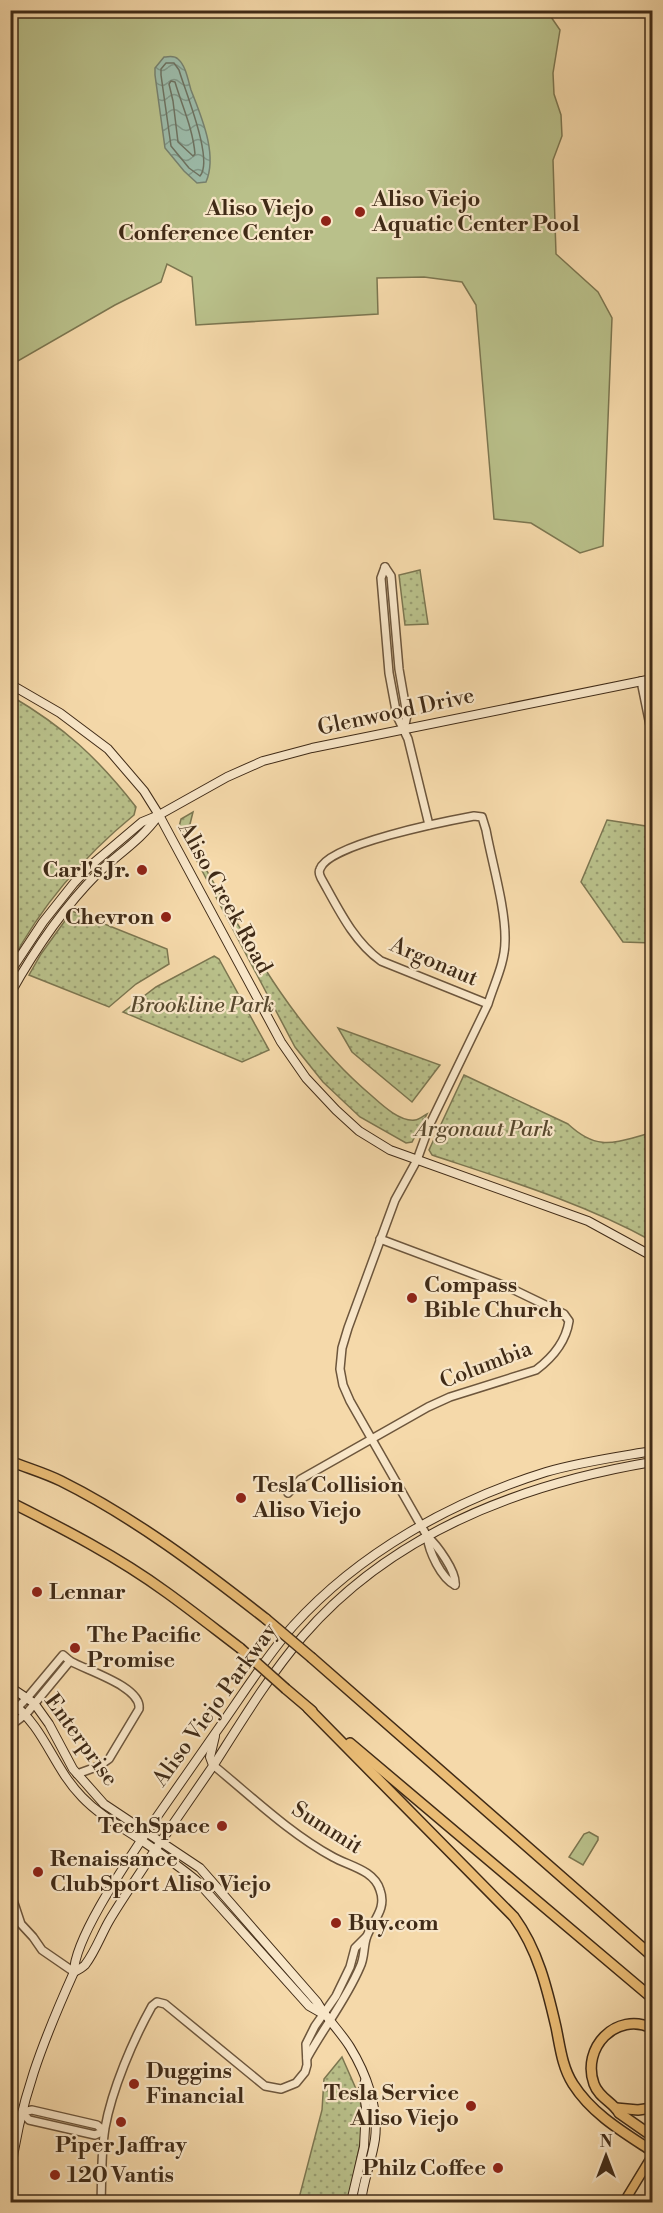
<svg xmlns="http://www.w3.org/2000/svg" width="663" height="2213" viewBox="0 0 663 2213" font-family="'Libre Bodoni',serif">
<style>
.grass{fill:#b9c08a;stroke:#7c7650;stroke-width:1.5}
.park{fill:url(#park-dots);stroke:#7c7650;stroke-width:1.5}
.water{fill:url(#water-waves);stroke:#77816e;stroke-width:1.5}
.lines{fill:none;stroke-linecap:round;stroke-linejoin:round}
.shore{stroke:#6e7260;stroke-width:1.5}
.tertiary-casing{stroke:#6d563c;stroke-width:10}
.secondary-casing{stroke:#402b17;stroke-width:10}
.primary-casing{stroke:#402b17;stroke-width:11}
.motorway-casing{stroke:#402b17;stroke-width:12}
.tertiary{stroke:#f8e6c8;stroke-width:7}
.secondary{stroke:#f8e6c8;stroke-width:8}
.primary{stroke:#eabc75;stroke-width:8}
.motorway{stroke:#eabc75;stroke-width:9}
.motorway-bridge-casing{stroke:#402b17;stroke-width:12;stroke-linecap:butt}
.motorway-bridge{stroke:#eabc75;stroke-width:9}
.poi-dot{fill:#8f2418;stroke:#f8e6c8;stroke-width:2}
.labels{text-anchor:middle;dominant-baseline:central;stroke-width:4.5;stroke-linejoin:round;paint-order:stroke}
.poi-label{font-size:22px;font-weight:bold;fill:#402b17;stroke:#f8e6c8;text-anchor:start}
.street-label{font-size:22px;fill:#402b17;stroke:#f8e6c8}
.park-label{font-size:22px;font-style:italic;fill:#58492e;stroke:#f8e6c8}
</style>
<defs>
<pattern id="park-dots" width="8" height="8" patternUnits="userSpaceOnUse" patternTransform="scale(1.5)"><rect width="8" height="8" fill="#b9c08a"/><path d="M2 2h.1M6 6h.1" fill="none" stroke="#989c70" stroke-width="1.8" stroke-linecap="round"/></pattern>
<pattern id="water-waves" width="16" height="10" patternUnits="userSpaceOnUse" patternTransform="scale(1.5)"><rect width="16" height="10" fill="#9cbaa8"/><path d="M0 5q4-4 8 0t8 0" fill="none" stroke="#819788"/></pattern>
</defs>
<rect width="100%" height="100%" fill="#f5d9aa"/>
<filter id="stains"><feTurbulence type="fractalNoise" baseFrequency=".00333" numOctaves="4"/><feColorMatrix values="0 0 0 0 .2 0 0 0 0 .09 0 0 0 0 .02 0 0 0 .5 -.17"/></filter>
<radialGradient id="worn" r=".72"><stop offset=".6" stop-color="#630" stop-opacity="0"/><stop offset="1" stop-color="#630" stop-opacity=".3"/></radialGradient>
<!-- grass -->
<g class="grass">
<polygon points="532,10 549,14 560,30 553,73 554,94 561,115 562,136 553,160 556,254 598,292 612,318 603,546 580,553 531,523 494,519 476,305 462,282 424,277 377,278 378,314 196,325 192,277 167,264 161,282 115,305 11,365 11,11"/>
<polygon points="589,1832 598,1837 598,1840 583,1865 569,1857 584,1834"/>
</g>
<!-- park -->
<g class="park">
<polygon points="420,570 428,624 405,625 399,575"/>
<path d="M11,696C64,727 98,758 136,807L134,815C84,856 41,906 11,963Z"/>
<path d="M193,812L187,836C240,928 290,1027 372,1096C382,1105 400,1122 415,1120C419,1120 423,1116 427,1114L412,1142L406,1143L360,1117L323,1082L295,1047L179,827L181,819Z"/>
<polygon points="607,820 652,827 652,943 623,942 581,882"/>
<polygon points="72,911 167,949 169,964 136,984 109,1007 29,975 41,954"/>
<polygon points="214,956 219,959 269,1050 242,1062 123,1012 156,987"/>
<polygon points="338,1028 440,1065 412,1102 352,1052"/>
<path d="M464,1075L568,1124C597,1151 613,1143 647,1134H652V1241C583,1203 507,1180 432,1155L429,1150Z"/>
<polygon points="342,2057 360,2098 363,2129 348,2202 298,2202 322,2110 324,2079"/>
</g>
<!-- water -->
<path class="water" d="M164,57C169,57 174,55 178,59C186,66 188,80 191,90C201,116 218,154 206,182L197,183L184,171L165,148L155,75V68Z"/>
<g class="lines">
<!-- shore -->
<g class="shore">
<path d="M166,63H174L179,70C185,91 214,160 200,176L189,168L171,146L161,75V69Z"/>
<path d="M171,81L175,82C182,106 193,129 195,154L193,156L178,142L173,101L169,84Z"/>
</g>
<!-- tertiary casing -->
<g class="tertiary-casing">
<g id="tertiary">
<polyline points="385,567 381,578 389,673 397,716 408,739 429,825"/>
<polyline points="385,567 391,576 399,669 407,715 404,730"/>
<polyline points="641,681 652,735"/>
<path d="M288,1493L301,1479L428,1407L450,1397L536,1370C552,1358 566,1341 569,1321L564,1314L508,1287L380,1239"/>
<path d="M427,1536C429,1552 441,1578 455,1585"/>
<path d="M455,1585C457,1572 437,1545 427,1536L350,1401L343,1385L340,1369L342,1348L348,1328L395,1200L417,1160L430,1124L488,1004L381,961C353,941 338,908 321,878C320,875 318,873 320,869C328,844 447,821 474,816L482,817L486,830C492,863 506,909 505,941C505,963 494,984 488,1004"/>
<path d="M10,1715L27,1698L63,1655L70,1661C88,1671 142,1687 139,1709L109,1759L99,1766L77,1774"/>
<polyline points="10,1726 26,1714 70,1661"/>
<path d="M213,1765C251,1796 289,1833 333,1857C349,1866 374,1870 380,1890C387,1909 373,1920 367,1936C363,1946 365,1957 360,1967C346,2000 324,2027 307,2058"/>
<polyline points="10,1891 21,1924 33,1937 42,1950 74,1972"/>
<polygon points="32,2110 97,2125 104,2131 95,2135 29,2120 22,2112"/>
<path d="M101,2202C102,2178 101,2152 105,2128C112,2089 133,2040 152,2006L157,2002L165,2004L265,2086L281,2089L296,2083L305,2072L307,2065L306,2044L315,2026L336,1996L350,1967L355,1948L366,1937"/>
</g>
</g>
<!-- secondary casing -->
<g class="secondary-casing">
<g id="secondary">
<polyline points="10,684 60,713 108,749 144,791 159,815 281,1042 306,1078 336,1110 359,1131 390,1150 588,1221 652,1256"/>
<polyline points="10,972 43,922 74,883 90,866 142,822 159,815 227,777 263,761 312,748 652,679"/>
<path d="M10,994C34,951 63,908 98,873C118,854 142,839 158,816"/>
<path d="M10,1687L34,1703L49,1724L73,1769L104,1804L200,1868L317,2002C326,2018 340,2031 350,2047C366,2073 379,2108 375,2139C372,2160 363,2181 361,2202"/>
<path d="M10,1701C46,1729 52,1766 82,1797C99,1815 120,1826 141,1840C160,1853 179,1866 197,1881L309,2006L323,2014"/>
<polyline points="213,1765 210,1757 215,1736"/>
<path d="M74,1972C78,1970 82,1968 85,1965C95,1952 101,1935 109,1921C122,1899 137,1878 151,1856C172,1825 194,1794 215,1763C243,1719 269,1676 303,1636C392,1533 521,1484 652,1462"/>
<path d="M10,2178C19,2102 43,2041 74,1972C74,1937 133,1853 154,1821C175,1791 195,1762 216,1732C242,1696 264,1659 293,1626C359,1553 452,1501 546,1472C580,1462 617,1457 652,1451"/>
<polyline points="351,2202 364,2147 366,2107 363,2089 365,2081"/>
</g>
</g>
<!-- primary casing -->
<g class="primary-casing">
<polyline id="primary" points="624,2202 652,2156"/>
</g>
<!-- motorway casing -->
<g class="motorway-casing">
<g id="motorway">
<path d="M10,1461C27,1468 45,1473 61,1481C135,1518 201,1568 266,1619"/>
<path d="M10,1502C64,1529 118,1557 166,1592C191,1610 215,1629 240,1648"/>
<polyline points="312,1658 652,1956"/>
<polyline points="286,1689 312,1711"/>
<path d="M308,1708L514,1917C538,1950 547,1988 556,2027C560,2046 562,2067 573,2084C592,2114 623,2132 652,2151"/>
<polyline points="350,1743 652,1998"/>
<path d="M652,2028C616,2011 581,2048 594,2084C599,2098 613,2102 619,2113L652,2136"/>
<polyline points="616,2108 638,2110 652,2108"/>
</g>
</g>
<!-- tertiary -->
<use href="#tertiary" class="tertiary"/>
<!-- secondary -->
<use href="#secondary" class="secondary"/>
<!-- primary -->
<use href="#primary" class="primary"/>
<!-- motorway -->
<use href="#motorway" class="motorway"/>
<!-- motorway-bridge casing -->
<g class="motorway-bridge-casing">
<g id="motorway-bridge">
<polyline points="266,1619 312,1658"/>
<polyline points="240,1648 286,1689"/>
</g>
</g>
<!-- motorway-bridge -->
<use href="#motorway-bridge" class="motorway-bridge"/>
</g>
<!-- markers -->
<g class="poi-dot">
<circle cx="360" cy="212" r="6"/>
<circle cx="326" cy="221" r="6"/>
<circle cx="142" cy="870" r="6"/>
<circle cx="166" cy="917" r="6"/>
<circle cx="412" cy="1298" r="6"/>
<circle cx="241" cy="1498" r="6"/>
<circle cx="37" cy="1592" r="6"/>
<circle cx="75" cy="1648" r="6"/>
<circle cx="222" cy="1826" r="6"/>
<circle cx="38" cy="1872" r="6"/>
<circle cx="336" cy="1923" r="6"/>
<circle cx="134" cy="2084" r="6"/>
<circle cx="471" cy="2106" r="6"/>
<circle cx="121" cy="2122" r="6"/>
<circle cx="498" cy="2168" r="6"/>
<circle cx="55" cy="2175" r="6"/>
</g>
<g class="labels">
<!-- poi labels -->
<g class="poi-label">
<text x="372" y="199">Aliso Viejo<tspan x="372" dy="25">Aquatic Center Pool</tspan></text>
<text x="314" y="208" text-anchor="end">Aliso Viejo<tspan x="314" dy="25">Conference Center</tspan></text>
<text x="130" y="870" text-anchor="end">Carl's Jr.</text>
<text x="154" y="917" text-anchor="end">Chevron</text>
<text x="424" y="1285">Compass<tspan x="424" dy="25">Bible Church</tspan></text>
<text x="253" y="1485">Tesla Collision<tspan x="253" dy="25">Aliso Viejo</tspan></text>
<text x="49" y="1592">Lennar</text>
<text x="87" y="1635">The Pacific<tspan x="87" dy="25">Promise</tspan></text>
<text x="210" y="1826" text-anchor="end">TechSpace</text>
<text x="50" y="1859">Renaissance<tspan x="50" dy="25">ClubSport Aliso Viejo</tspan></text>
<text x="348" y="1923">Buy.com</text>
<text x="146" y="2071">Duggins<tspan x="146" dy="25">Financial</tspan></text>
<text x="459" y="2093" text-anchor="end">Tesla Service<tspan x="459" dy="25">Aliso Viejo</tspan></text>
<text x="121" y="2145" text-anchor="middle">Piper Jaffray</text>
<text x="486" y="2168" text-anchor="end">Philz Coffee</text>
<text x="67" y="2175">120 Vantis</text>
</g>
<!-- street labels -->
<g class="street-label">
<text transform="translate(396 712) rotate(-12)">Glenwood Drive</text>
<text transform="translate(225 898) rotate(61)">Aliso Creek Road</text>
<text transform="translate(434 962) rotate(23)">Argonaut</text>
<text transform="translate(486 1365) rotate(-21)">Columbia</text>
<text transform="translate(215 1705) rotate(-54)">Aliso Viejo Parkway</text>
<text transform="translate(81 1740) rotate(54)">Enterprise</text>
<text transform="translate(327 1828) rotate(32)">Summit</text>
</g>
<!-- park labels -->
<g class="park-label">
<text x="202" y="1005">Brookline Park</text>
<text x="484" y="1129">Argonaut Park</text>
</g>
</g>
<!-- margin -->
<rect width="663" height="2213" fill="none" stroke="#f5d9aa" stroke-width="36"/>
<rect x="12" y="12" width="639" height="2189" fill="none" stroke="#402b17" stroke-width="3"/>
<rect x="18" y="18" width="627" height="2177" fill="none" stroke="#402b17" stroke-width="1.5"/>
<!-- north arrow -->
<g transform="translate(606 2156)" stroke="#f8e6c8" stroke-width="4.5" paint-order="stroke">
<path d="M0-4.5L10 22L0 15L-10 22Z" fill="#402b17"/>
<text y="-9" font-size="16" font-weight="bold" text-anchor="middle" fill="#402b17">N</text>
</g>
<rect width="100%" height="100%" filter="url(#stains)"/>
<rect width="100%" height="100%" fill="url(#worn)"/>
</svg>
